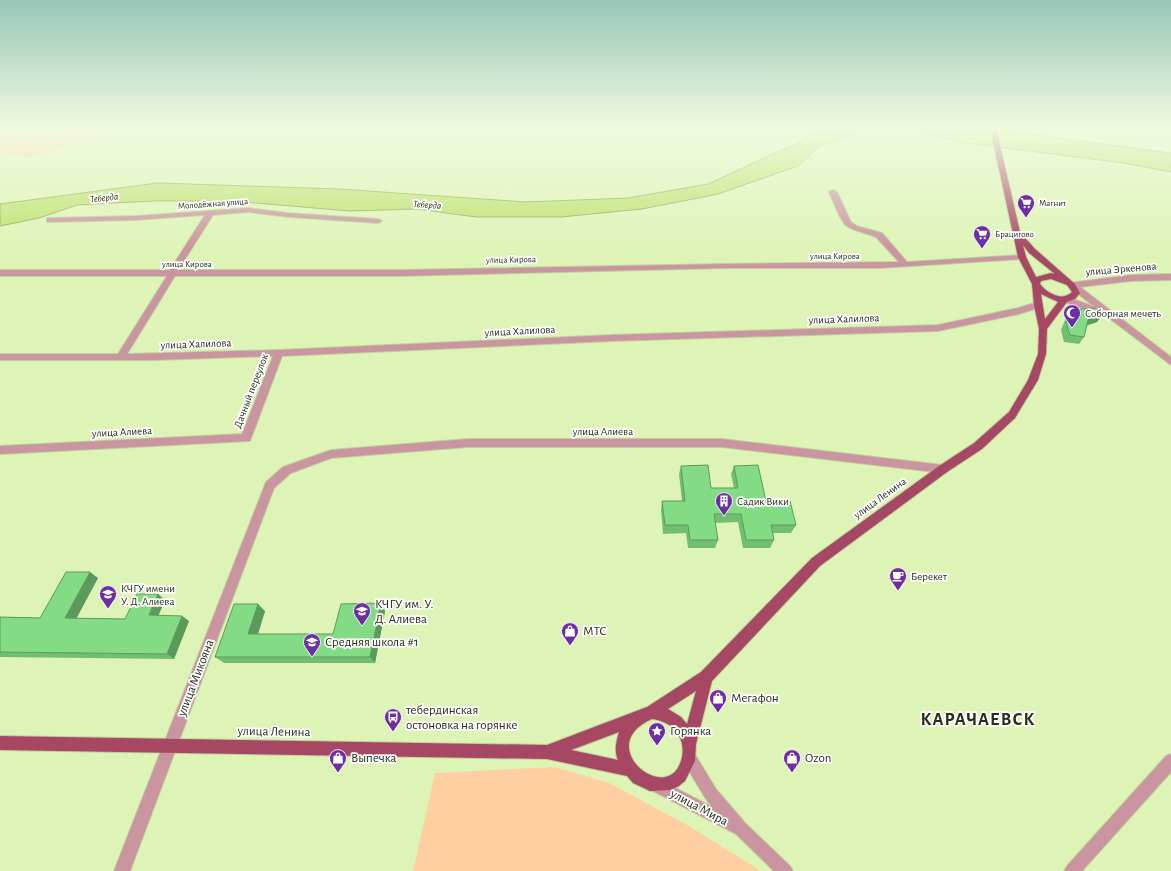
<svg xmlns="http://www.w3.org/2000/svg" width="1171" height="871" viewBox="0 0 1171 871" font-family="'Alegreya Sans',sans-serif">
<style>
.green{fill:#ffcea1}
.water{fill:#bde26e;stroke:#90ac54}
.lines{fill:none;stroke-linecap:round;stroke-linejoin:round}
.minor-casing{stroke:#bdd19a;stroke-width:2}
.major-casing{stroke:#bdd19a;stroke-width:2}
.minor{fill:#ca94a0;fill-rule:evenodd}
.major{fill:#a64863;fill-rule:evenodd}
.wall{fill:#71bd72}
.shaded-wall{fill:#5c9a5c}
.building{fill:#83dc84;stroke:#5c9a5c}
.labels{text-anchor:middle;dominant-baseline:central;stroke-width:3.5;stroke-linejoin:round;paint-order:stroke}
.far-poi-label{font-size:9px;fill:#272f17;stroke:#fff;text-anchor:start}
.far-street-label{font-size:9px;fill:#272f17;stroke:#fff}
.far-water-label{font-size:10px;font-style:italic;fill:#2a3706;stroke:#fff}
.street-label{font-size:11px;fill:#272f17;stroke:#fff}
.poi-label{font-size:11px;fill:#272f17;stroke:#fff;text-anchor:start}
.near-poi-label{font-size:13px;fill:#272f17;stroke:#fff;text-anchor:start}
.near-street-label{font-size:13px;fill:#272f17;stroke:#fff}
.near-district-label{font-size:18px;font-weight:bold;letter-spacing:1px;fill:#272f17;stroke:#fff}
</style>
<rect width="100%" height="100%" fill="#def4b7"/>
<!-- green -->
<g class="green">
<polygon points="0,128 103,128 95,136 84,141 29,158 0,152"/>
<polygon points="555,767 609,783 689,826 761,871 413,871 435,773"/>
</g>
<!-- water -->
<g class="water">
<polygon points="823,128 882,128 868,130 819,146 798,166 718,194 642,209 561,217 476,217 416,209 350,211 231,201 154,201 77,205 39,218 0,226 0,204 157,183 339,189 526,202 628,198 708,184 799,142"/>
<polygon points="902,128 983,128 1171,153 1171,172 1123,163 967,143"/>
</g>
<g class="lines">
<!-- minor casing -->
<g class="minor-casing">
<g id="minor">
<polygon points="833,190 837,192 851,222 857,226 882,233 907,262 1022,255 1026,257 1022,259 880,268 726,268 401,276 175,276 127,354 279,350 612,335 938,325 1018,308 1038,302 1042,305 1041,307 1019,314 938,331 612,341 282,356 250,441 0,454 0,446 242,434 273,356 156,360 0,360 0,354 118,354 167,276 0,276 0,270 170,270 205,215 136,220 50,222 47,222 47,218 136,216 249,208 288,213 378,219 382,221 378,223 288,217 249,212 213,215 178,270 401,270 726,264 899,262 876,237 852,229 845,225 839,215 829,192"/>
<polygon points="1171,274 1171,280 1131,281 1080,287 1171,357 1171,365 1105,315 1100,315 1062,301 1061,299 1065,296 1095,307 1069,287 1069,283 1131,275"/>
<polygon points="468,439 722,439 943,465 947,466 948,469 947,472 943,473 722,447 468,447 331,458 291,473 274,488 130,871 114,871 266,482 283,467 331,450"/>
<polygon points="689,751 694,753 716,789 746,824 790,866 793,871 774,871 736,834 653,791 651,786 653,781 658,779 712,807 706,799 684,763 682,758 684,753"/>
<polygon points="1171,754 1171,772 1082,871 1064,871 1067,866 1166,756"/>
</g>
</g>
<!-- major casing -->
<g class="major-casing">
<path id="major" d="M990,128H996L1020,232L1035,249L1075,284L1080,293L1075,299L1067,302L1047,329L1046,354L1038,380L1015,418L982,449L947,472L820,566L712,681L696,744L695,761L685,781L679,786L670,790L650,791L633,783L627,776L547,759L0,750V736L547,745L647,707L701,672L812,558L939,466L974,443L1009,412L1028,380L1038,354L1039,329L1034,305L1032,284L1018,257ZM1023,245L1029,253L1055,274L1051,273L1036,277L1026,257ZM1051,279L1067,285L1072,292C1062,302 1047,293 1040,284L1041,281ZM1041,294L1058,302L1045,319ZM696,691L687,724L681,717L668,709ZM652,719C671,721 686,736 682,757C671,810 590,746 652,719ZM619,732C616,742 614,751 618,760L571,750Z"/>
</g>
<!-- minor -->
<use href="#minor" class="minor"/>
<!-- major -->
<use href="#major" class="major"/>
</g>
<!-- wall -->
<g class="wall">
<polygon points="1071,313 1097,322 1087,325 1084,337 1079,344 1064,342 1061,330 1065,320"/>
<polygon points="681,466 711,488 734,488 731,474 734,466 766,501 796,525 791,533 773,533 774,540 770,548 743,548 738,522 715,523 718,540 715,548 688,548 686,533 663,534 661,510 662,501 682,501 679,474"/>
<polygon points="98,578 76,618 125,619 158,594 165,600 158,616 189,621 174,659 0,657 0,617 40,618"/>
<polygon points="265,611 258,634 333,634 385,611 375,663 224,663 215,657"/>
</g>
<!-- shaded-wall -->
<g class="shaded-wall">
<polygon points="1103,315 1097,322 1082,327 1088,320"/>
<polygon points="90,572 98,578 74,623 65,618"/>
<polygon points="158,594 165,600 156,621 149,615"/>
<polygon points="381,603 385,611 375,663 370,657"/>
<polygon points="258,604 265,611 256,640 248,634"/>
<polygon points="182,616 189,621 174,659 167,654"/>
</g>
<!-- building -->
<g class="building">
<polygon points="1095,308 1103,315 1088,320 1084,337 1070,335 1066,323 1071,313 1081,309"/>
<polygon points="708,465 711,488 738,488 734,466 758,465 766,501 790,501 796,525 771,525 774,540 746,540 741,514 714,514 718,540 690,540 688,525 665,525 662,501 685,501 681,466"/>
<polygon points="66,572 90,572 65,618 125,619 137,594 158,594 149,615 182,616 167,654 0,652 0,617 40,618"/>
<polygon points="381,603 370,657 215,657 234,604 258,604 248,634 333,634 341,604"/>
</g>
<!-- sky -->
<linearGradient id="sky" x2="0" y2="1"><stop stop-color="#97c6b7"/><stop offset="0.51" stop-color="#f0fadf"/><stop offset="1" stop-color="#f0fadf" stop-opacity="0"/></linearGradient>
<rect width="1171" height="250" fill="url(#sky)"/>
<!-- icons -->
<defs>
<g id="supermarket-pin" transform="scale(0.9)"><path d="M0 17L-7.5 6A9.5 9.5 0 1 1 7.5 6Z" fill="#6d2ea4" stroke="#fff"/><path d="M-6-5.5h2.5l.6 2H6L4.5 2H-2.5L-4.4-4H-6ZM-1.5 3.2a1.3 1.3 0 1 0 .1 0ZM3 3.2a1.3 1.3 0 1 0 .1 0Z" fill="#fff"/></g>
<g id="mosque-pin" transform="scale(0.9)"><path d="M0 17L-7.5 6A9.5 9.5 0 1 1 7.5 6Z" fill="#6d2ea4" stroke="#fff"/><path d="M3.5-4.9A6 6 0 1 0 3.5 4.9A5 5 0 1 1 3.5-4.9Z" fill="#fff"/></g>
<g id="building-pin" transform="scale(0.9)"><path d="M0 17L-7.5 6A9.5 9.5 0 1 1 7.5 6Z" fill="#6d2ea4" stroke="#fff"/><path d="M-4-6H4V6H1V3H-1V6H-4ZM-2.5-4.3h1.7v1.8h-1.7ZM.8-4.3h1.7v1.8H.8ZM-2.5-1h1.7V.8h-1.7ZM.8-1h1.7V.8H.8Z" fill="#fff"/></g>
<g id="cafe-pin" transform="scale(0.9)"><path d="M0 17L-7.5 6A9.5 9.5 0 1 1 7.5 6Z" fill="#6d2ea4" stroke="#fff"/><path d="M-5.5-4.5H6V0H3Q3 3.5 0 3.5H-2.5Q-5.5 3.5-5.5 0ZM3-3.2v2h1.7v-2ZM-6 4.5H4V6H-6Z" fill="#fff"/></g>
<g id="university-pin" transform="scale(0.9)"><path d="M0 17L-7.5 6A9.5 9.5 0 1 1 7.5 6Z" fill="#6d2ea4" stroke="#fff"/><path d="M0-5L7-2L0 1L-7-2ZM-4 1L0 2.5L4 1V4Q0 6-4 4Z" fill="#fff"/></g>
<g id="shop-pin" transform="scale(0.9)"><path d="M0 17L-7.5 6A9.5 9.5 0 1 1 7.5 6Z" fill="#6d2ea4" stroke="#fff"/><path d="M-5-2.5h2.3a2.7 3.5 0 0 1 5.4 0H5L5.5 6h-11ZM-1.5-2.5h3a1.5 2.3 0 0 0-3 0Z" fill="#fff"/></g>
<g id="school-pin" transform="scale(0.9)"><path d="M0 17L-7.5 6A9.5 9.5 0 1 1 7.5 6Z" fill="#6d2ea4" stroke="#fff"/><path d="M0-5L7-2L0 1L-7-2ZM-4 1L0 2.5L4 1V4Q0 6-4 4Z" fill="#fff"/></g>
<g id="bus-pin" transform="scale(0.9)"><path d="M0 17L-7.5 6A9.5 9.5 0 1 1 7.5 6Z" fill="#6d2ea4" stroke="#fff"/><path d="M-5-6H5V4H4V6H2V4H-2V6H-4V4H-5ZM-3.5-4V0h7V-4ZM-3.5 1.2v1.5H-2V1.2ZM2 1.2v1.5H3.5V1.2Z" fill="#fff"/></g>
<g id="sight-pin" transform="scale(0.9)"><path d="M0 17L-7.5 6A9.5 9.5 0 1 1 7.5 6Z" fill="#6d2ea4" stroke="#fff"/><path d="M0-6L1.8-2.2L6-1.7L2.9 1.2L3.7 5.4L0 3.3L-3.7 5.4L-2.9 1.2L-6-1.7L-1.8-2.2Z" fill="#fff"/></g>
</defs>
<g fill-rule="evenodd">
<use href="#supermarket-pin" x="1026" y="203"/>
<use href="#supermarket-pin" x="982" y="234"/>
<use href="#mosque-pin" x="1072" y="313"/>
<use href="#building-pin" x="724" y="501"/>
<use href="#cafe-pin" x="898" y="576"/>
<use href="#university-pin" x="108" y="594"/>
<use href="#university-pin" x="362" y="611"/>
<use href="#shop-pin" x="570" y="631"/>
<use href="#school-pin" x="312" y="642"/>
<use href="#shop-pin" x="718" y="698"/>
<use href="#bus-pin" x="393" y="717"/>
<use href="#sight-pin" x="657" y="731"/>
<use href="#shop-pin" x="338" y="758"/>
<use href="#shop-pin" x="792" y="758"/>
</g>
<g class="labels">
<!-- far-poi labels -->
<g class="far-poi-label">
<text x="1039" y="203">Магнит</text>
<text x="995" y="234">Брацигово</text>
</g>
<!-- far-street labels -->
<g class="far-street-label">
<text transform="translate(213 204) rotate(-4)">Молодёжная улица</text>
<text x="835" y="256">улица Кирова</text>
<text transform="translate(511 260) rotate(-1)">улица Кирова</text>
<text x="187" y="264">улица Кирова</text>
</g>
<!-- far-water labels -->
<g class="far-water-label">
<text transform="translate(104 198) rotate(-6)">Теберда</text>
<text transform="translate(427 205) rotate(4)">Теберда</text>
</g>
<!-- street labels -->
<g class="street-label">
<text transform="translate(1121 269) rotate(-5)">улица Эркенова</text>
<text transform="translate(844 319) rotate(-2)">улица Халилова</text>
<text transform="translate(520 331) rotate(-3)">улица Халилова</text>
<text transform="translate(196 344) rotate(-2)">улица Халилова</text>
<text transform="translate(251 391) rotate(-69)">Дачный переулок</text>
<text x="603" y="431">улица Алиева</text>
<text transform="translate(122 432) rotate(-3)">улица Алиева</text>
<text transform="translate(880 498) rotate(-36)">улица Ленина</text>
</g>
<!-- poi labels -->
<g class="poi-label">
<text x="1085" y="313">Соборная мечеть</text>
<text x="737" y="501">Садик Вики</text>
<text x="911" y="576">Берекет</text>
<text x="121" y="588">КЧГУ имени<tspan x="121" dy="13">У. Д. Алиева</tspan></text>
</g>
<!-- near-poi labels -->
<g class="near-poi-label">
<text x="375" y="604">КЧГУ им. У.<tspan x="375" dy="15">Д. Алиева</tspan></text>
<text x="583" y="631">МТС</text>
<text x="325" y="642">Средняя школа #1</text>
<text x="731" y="698">Мегафон</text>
<text x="406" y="710">тебердинская<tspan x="406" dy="15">остоновка на горянке</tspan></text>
<text x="670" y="731">Горянка</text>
<text x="351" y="758">Выпечка</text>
<text x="805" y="758">Ozon</text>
</g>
<!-- near-street labels -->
<g class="near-street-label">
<text transform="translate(196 678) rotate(-69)">улица Микояна</text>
<text transform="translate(274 732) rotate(1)">улица Ленина</text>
<text transform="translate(699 808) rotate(28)">улица Мира</text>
</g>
<!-- near-district labels -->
<g class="near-district-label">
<text x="978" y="720">КАРАЧАЕВСК</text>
</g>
</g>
</svg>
